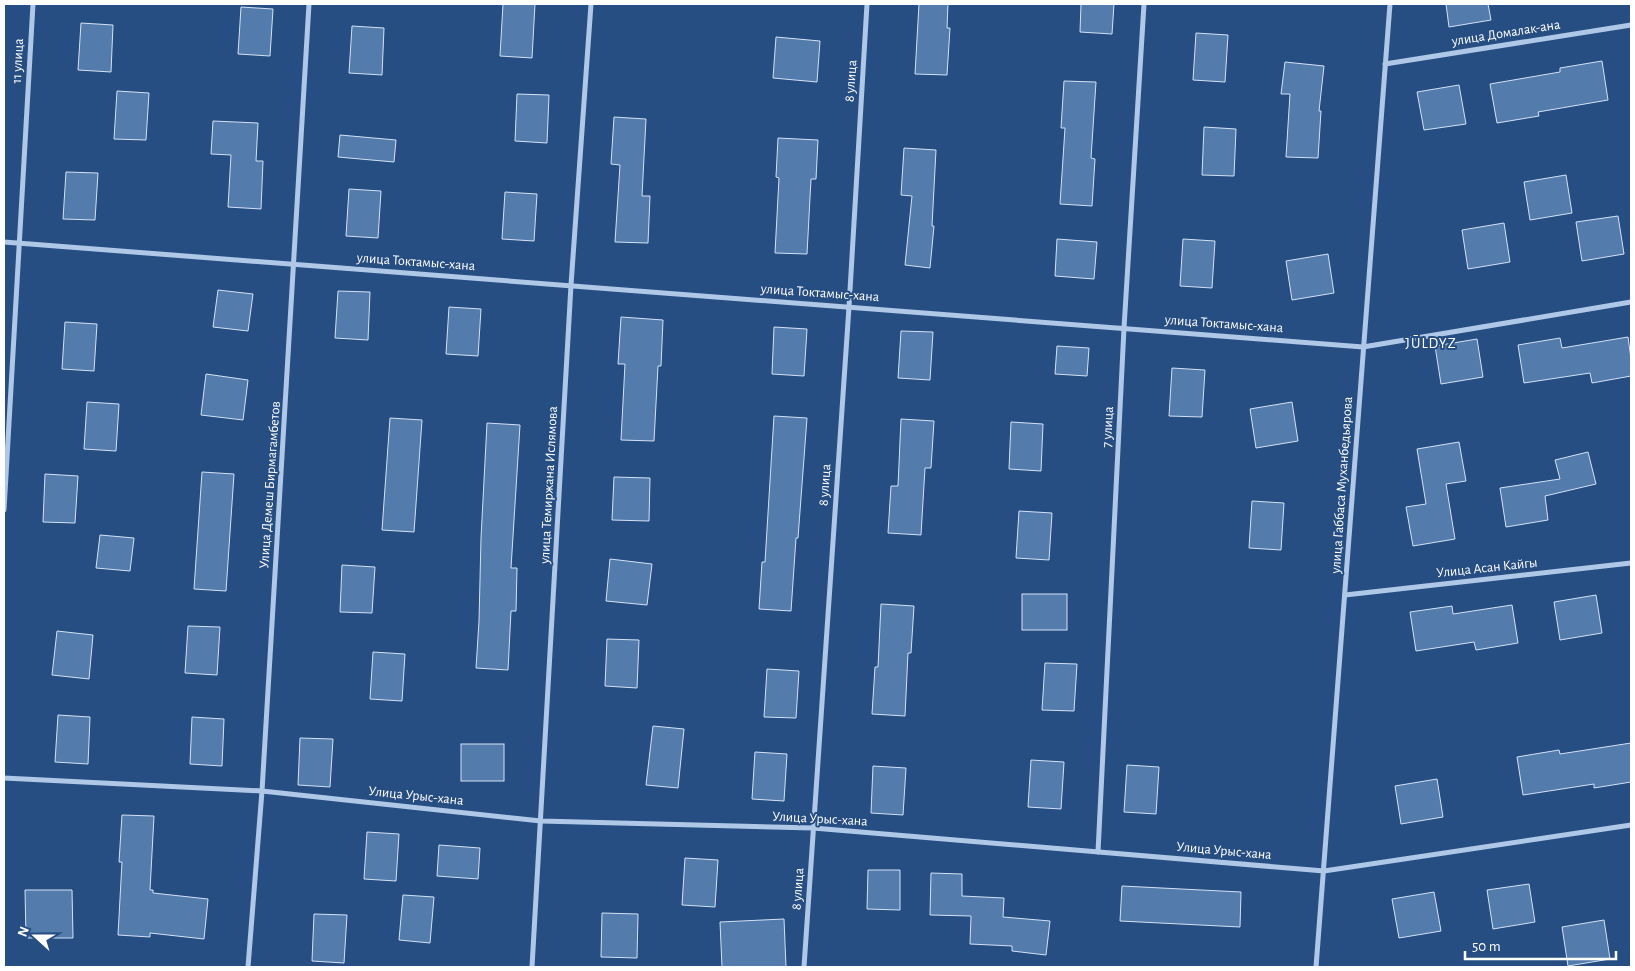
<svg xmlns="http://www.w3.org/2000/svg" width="1635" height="971" viewBox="0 0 1635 971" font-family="'Alegreya Sans',sans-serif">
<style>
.building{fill:#537bac;stroke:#d3e2f5}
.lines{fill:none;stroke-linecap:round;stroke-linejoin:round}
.minor{stroke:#b0c8e7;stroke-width:5}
.labels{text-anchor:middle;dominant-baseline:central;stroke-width:4;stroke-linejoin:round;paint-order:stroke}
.street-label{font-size:14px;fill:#fff;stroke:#274e82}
.neighbourhood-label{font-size:15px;letter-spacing:1px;fill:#fff;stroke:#274e82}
</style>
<rect width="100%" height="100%" fill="#274e82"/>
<!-- building -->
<g class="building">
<polygon points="503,4 535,4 532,58 500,56"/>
<polygon points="919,4 948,4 947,28 950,28 947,75 915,74"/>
<polygon points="1081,4 1114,4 1112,34 1080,32"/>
<polygon points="1446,4 1488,4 1491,20 1449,27"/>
<polygon points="241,7 273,9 270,56 238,54"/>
<polygon points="81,23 113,25 111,72 78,70"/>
<polygon points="352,26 384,28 382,75 349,73"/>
<polygon points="1196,33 1228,35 1225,82 1193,80"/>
<polygon points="776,37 820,41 817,82 773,78"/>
<polygon points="1602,61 1608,100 1538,112 1539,116 1497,123 1490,84 1560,72 1560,68"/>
<polygon points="1285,62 1324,66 1319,111 1321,111 1318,158 1286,157 1290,94 1281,94"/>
<polygon points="1064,81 1096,82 1091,158 1095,159 1092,206 1060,204 1065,128 1061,128"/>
<polygon points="1459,85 1466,124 1424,130 1417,92"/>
<polygon points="117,91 149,93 146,140 114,139"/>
<polygon points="517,94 549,95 547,143 515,141"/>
<polygon points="614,117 646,119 642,196 650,196 648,243 615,242 620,165 611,164"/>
<polygon points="213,121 258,123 256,161 263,161 261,209 228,207 231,155 211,154"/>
<polygon points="1204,127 1236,129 1234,176 1202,175"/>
<polygon points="340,135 396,140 394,162 338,157"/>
<polygon points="778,138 818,140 816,179 811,179 807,254 775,253 779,178 776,177"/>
<polygon points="904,148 936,150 932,226 934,226 930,268 905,265 912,196 901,195"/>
<polygon points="66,172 98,173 95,220 63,219"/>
<polygon points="1566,175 1572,213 1530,220 1524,182"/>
<polygon points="349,189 381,191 378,238 346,236"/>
<polygon points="505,192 537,194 534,241 502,239"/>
<polygon points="1618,216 1624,254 1582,261 1576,222"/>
<polygon points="1504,223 1510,262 1468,269 1462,230"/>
<polygon points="1057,239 1097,242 1094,279 1055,276"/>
<polygon points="1183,239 1215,241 1212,288 1180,286"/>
<polygon points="1328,254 1334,293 1292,300 1286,261"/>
<polygon points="218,290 253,294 248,331 213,327"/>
<polygon points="338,291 370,292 368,340 335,338"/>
<polygon points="449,307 481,309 478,356 446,354"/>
<polygon points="621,317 663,320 661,366 658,366 654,441 621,440 625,364 618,364"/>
<polygon points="65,322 97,324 94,371 62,369"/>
<polygon points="774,327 807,329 804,376 772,374"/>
<polygon points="901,331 933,332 930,380 898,378"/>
<polygon points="1628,337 1631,359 1631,376 1592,383 1590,373 1524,383 1518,345 1560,338 1562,348"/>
<polygon points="1477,339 1483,377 1441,384 1435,346"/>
<polygon points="1057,346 1089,348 1087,376 1055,374"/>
<polygon points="1172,368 1205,370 1202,417 1169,416"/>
<polygon points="206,374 248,380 243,420 201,415"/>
<polygon points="87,402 119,404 116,451 84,449"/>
<polygon points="1292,402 1298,441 1256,448 1250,409"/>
<polygon points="774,416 807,418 798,538 796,538 791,611 759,609 762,562 765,562"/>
<polygon points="390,418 422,420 414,532 382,530"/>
<polygon points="901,419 934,421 931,468 925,468 921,535 888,533 891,486 898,486"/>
<polygon points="1011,422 1043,424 1041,471 1009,469"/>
<polygon points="487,423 520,425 511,568 517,568 516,611 511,611 508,670 476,668 479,621 481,538"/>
<polygon points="1459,442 1466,481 1446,484 1455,539 1413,546 1406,507 1426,504 1417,449"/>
<polygon points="1588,452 1596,484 1545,496 1548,520 1506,527 1500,488 1560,479 1555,460"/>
<polygon points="202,472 234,474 226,591 194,589"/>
<polygon points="45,474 78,476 75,523 43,522"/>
<polygon points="614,477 650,478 649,521 612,520"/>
<polygon points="1252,501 1284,503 1281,550 1249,548"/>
<polygon points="1019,511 1052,513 1049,560 1016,558"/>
<polygon points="100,535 134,538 130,571 96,568"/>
<polygon points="610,559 652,564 647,605 606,601"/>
<polygon points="342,565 375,567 372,613 340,612"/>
<rect x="1022" y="594" width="45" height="36"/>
<polygon points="1596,595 1602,633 1560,640 1554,602"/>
<polygon points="881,604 914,606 911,653 908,653 905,716 872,714 875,667 878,667"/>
<polygon points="1512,605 1518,643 1476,650 1474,642 1416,651 1410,612 1452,606 1453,614"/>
<polygon points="188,626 220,627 217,675 185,673"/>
<polygon points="57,631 93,635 89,679 52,675"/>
<polygon points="607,639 639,640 637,688 605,686"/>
<polygon points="373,652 405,654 402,701 370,699"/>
<polygon points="1045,663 1077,664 1074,711 1042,710"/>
<polygon points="767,669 799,671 796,718 764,717"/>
<polygon points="58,715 90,717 88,764 55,762"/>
<polygon points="192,717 224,719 222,766 190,764"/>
<polygon points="653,726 684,729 678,788 646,785"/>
<polygon points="300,738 333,739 330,787 298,785"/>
<polygon points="1631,743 1631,782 1594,788 1594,784 1523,795 1517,757 1559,750 1560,754"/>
<rect x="461" y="744" width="43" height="37"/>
<polygon points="755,752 787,754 784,801 752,799"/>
<polygon points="1031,760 1064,762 1061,809 1028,807"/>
<polygon points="1127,765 1159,767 1156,814 1124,812"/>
<polygon points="873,766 906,768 903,815 871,813"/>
<polygon points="1437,779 1443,817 1401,824 1395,786"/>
<polygon points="122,815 154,816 150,890 153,890 153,893 208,899 204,939 150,933 150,937 118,935 122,862 119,862"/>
<polygon points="367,832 399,834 396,881 364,879"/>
<polygon points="439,845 480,848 478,879 437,876"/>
<polygon points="685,858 718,860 715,907 682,905"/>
<polygon points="868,870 900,870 900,910 867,909"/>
<polygon points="931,873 962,874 962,896 1004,898 1003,917 1050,921 1046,955 1012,951 1012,946 970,944 971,916 930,915"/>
<polygon points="1529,884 1535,922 1493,929 1487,890"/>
<polygon points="1122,886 1241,892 1240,927 1120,921"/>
<polygon points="25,890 72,890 73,938 26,938"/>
<polygon points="1434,892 1441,931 1399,938 1392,899"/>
<polygon points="403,895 434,897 430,943 399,940"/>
<polygon points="602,913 638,914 637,958 601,957"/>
<polygon points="314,914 347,915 344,963 312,961"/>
<polygon points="784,919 786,967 722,967 720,922"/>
<polygon points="1604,920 1610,959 1568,966 1562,927"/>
</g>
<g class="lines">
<!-- minor -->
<g class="minor">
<polyline points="1385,64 1631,25"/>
<polyline points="4,242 1363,347 1631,302"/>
<polyline points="4,510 33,4"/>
<polyline points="1345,595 1631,563"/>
<polyline points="4,778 262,791 541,821 813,828 1324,871 1631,825"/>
<polyline points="1098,852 1124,328 1144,4"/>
<polyline points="248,967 262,791 309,4"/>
<polyline points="532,967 571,285 591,4"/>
<polyline points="804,967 849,307 867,4"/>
<polyline points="1316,967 1390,4"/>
</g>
</g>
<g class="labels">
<!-- street labels -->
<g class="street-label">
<text transform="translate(1506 33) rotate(-9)">улица Домалак-ана</text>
<text transform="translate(18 61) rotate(-87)">11 улица</text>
<text transform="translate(851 81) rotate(-86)">8 улица</text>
<text transform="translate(416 262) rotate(4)">улица Токтамыс-хана</text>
<text transform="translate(820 293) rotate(4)">улица Токтамыс-хана</text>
<text transform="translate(1224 324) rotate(4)">улица Токтамыс-хана</text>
<text transform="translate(1108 427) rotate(-87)">7 улица</text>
<text transform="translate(270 485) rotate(-86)">Улица Демеш Бирмагамбетов</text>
<text transform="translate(549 485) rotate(-87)">улица Темиржана Ислямова</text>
<text transform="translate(825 485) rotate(-86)">8 улица</text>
<text transform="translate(1342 485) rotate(-86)">улица Габбаса Муханбедьярова</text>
<text transform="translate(1487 568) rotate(-6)">Улица Асан Кайгы</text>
<text transform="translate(416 796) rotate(6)">Улица Урыс-хана</text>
<text transform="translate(820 819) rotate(3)">Улица Урыс-хана</text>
<text transform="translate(1224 851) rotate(5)">Улица Урыс-хана</text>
<text transform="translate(798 889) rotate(-86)">8 улица</text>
</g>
<!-- neighbourhood labels -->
<g class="neighbourhood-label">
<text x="1431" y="343">JŪLDYZ</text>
</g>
</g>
<!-- border -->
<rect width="1635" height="971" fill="none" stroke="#ffffff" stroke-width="10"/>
<!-- north arrow -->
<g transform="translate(35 936) rotate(291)" stroke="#274e82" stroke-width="4" paint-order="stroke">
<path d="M0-4L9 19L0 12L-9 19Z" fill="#ffffff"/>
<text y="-8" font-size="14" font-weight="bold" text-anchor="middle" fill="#ffffff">N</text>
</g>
<!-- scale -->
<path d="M1465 951v8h151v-8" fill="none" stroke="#ffffff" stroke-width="2.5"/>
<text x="1472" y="951" font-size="15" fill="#ffffff" stroke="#274e82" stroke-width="4" paint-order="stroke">50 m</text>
</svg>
